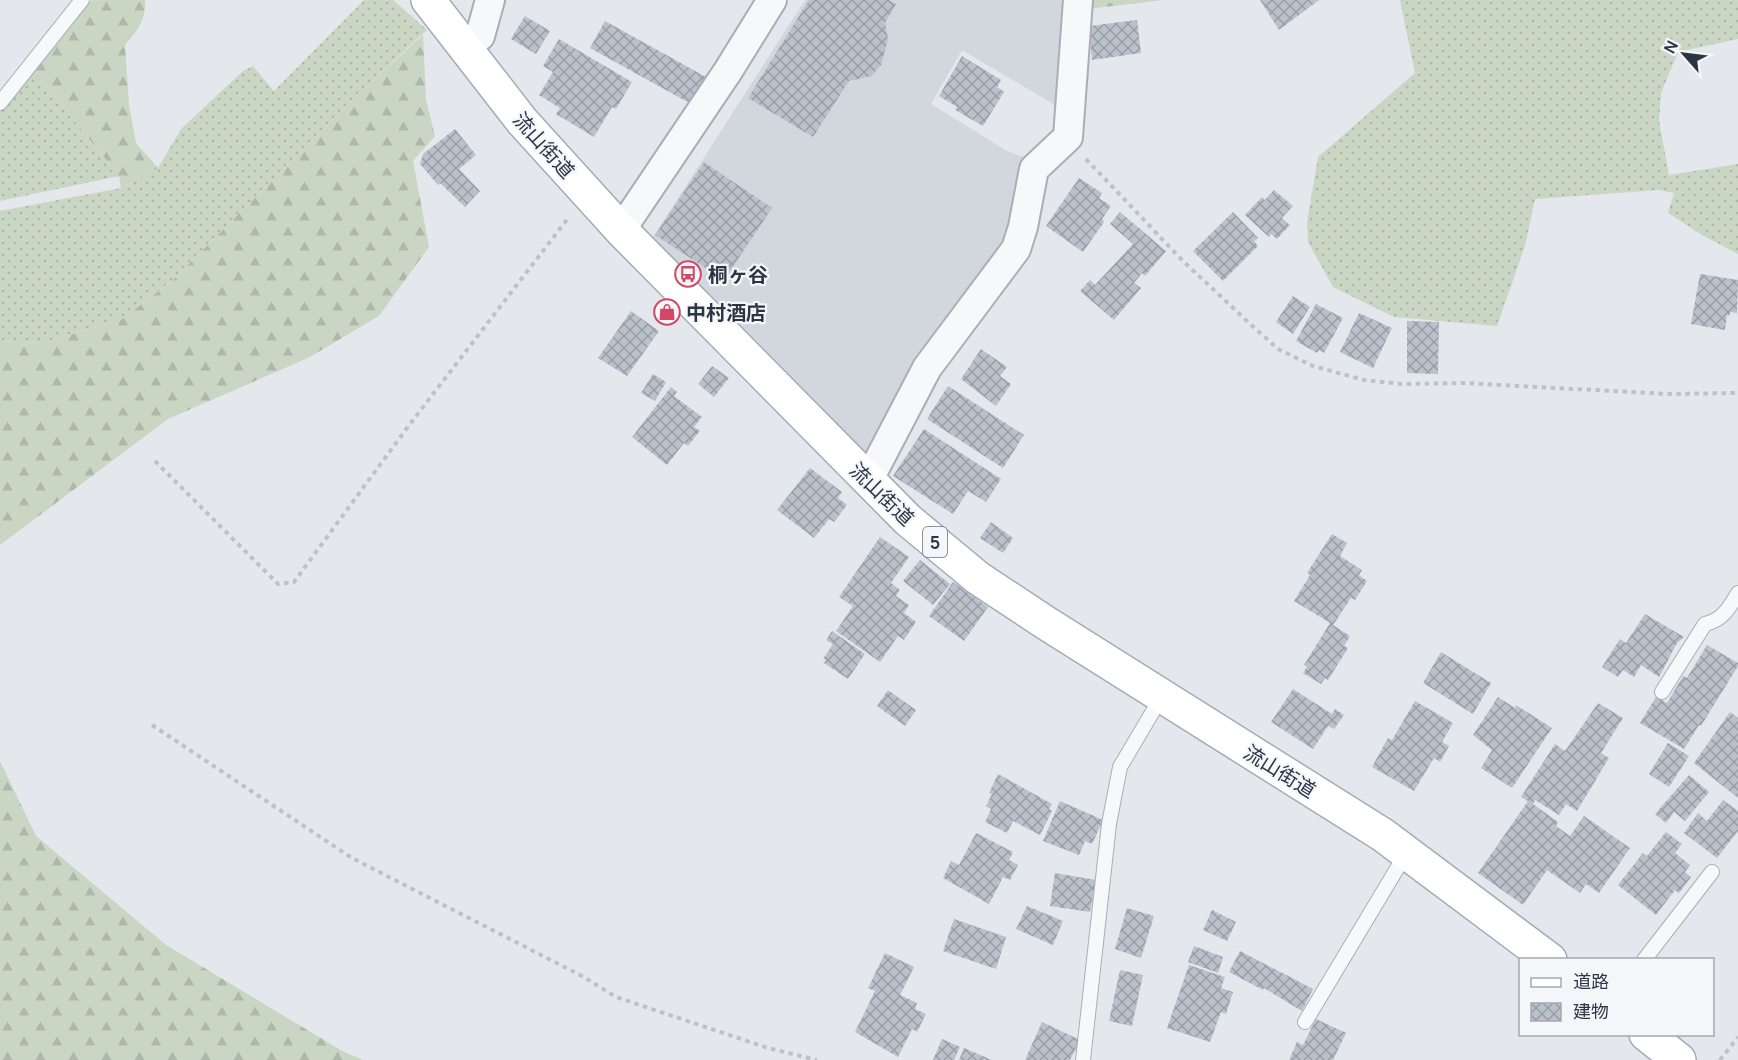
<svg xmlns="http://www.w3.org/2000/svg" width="1738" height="1060" viewBox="0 0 1738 1060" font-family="Manrope,'Noto Sans JP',sans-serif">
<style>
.built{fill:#d2d7de}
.grass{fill:url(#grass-dots)}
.forest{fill:url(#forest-firs)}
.cemetery{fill:url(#cemetery-stones)}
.building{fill:url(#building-cross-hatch)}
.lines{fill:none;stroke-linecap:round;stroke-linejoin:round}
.service-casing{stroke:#a9aeb7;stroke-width:16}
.minor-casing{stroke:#a9aeb7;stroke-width:32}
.primary-casing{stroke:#a2acb8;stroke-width:36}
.path{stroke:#bec2c7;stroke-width:4;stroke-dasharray:4.5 4.5;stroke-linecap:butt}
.service{stroke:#f7f8fa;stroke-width:14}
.minor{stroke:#f7f8fa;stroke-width:28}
.primary{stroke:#fff;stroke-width:33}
.labels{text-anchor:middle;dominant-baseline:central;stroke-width:4.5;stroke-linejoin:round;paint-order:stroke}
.shield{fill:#f4f6f9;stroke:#67707b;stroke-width:1.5}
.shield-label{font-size:18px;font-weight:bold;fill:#2b3645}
.street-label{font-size:20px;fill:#2b3645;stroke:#f4f6f9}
.poi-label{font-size:20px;font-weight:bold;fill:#2b3645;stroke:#f4f6f9;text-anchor:start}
</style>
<defs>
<pattern id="grass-dots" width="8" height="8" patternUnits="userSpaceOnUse" patternTransform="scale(1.5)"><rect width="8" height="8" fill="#cad6c4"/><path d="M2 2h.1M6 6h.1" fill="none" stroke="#aeb8aa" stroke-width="1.8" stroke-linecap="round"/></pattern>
<pattern id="forest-firs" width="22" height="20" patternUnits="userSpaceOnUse" patternTransform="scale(1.5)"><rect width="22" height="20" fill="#cad6c4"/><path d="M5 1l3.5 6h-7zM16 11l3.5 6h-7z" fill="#aeb8aa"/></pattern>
<pattern id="cemetery-stones" width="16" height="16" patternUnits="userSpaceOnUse" patternTransform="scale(1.5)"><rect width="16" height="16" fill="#cad6c4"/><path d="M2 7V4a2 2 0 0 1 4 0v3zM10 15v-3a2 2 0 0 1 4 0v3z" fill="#aeb8aa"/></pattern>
<pattern id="building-cross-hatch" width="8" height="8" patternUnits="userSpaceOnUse" patternTransform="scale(1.5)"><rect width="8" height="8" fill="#bbc1ca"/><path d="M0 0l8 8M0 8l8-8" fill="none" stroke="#989ea6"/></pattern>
</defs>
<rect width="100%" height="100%" fill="#e4e7ec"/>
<!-- built -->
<polygon class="built" points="805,0 1062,0 1068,7 1060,108 962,50 931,104 1007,151 1027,158 1014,238 872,464 653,237"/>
<!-- grass -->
<g class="grass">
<polygon points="364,0 393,0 427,30 359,93 173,280 122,319 43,343 0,341 0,211 121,188 158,168 181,129 243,71 253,66 274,91"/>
<polygon points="1400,0 1738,0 1738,39 1678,52 1661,93 1659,120 1669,175 1738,164 1738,254 1702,235 1668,213 1674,193 1659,190 1535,199 1525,246 1497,326 1394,317 1333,287 1308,242 1307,222 1318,157 1415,73"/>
<polygon points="32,68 119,176 0,201 0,112"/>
</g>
<!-- forest -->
<g class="forest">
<path d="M92,0H145C146,20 138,30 125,45L129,105L136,143L158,168L121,188L119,176L32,68Z"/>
<polygon points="423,35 426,100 435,136 413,161 429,247 379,316 308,358 168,419 0,545 0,341 43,343 122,319 173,280 359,93"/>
<polygon points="0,761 36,836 166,945 344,1052 363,1060 0,1060"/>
</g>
<!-- cemetery -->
<polygon class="cemetery" points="1086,0 1163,0 1088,9"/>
<!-- building -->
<g class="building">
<polygon points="809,0 889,0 896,4 885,23 888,39 881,65 871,76 849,81 813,137 748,98"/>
<polygon points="1260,0 1319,0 1279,30"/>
<polygon points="525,16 550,31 536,54 511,39"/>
<polygon points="1137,20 1141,53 1092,60 1089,26"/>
<polygon points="605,21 706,77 691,104 590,48"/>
<polygon points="559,39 632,82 616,109 612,107 594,137 556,114 560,108 539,95 553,72 543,66"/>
<polygon points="962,56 1001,80 997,87 1004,92 983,126 955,110 957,107 939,96"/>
<polygon points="455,129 476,155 459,169 480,191 465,207 440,183 438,185 420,164 423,154"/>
<polygon points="704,162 772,208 724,280 655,235"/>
<polygon points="1079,178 1102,193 1099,198 1111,206 1102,219 1104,222 1083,252 1046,226"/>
<polygon points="1274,190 1293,206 1282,218 1290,225 1277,239 1271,234 1269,237 1245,215 1262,197 1265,200"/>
<polygon points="1120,212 1166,251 1145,276 1142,273 1134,283 1141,288 1114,320 1080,291 1090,280 1095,285 1133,244 1110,224"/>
<polygon points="1233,212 1258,238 1254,241 1258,246 1223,281 1193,251"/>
<polygon points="1700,274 1738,280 1737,313 1730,312 1730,316 1727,315 1725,330 1691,324"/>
<polygon points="1293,296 1310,307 1293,334 1276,322"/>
<polygon points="1316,304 1343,318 1324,353 1319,350 1317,353 1296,341"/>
<polygon points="631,311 659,331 627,376 598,358"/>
<polygon points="1359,313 1392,328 1373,368 1340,352"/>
<polygon points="1407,321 1439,322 1438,374 1407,373"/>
<polygon points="981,349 1007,367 1000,376 1011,384 996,406 961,379"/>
<polygon points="712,366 729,378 714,397 698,384"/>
<polygon points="653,374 666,382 655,401 641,393"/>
<polygon points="948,386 1024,435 1003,468 927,419"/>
<polygon points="671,387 677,392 674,396 702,417 694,427 700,431 688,446 684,443 667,465 632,437"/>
<polygon points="924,429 1001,479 986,502 968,491 953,514 893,476"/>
<polygon points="810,468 842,492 838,498 847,505 834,522 829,519 814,538 777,510"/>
<polygon points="991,522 1013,538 1003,553 980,538"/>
<polygon points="1332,534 1347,543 1340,556 1362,570 1359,575 1367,581 1355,600 1351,598 1333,625 1350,636 1344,646 1348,648 1328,680 1325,678 1321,684 1303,673 1307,667 1304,665 1330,623 1294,601 1310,575 1307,573"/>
<polygon points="880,537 909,557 891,583 900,590 896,596 909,605 904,613 916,622 904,640 898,636 880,662 836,631 853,606 839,597"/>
<polygon points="920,560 950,584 933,605 903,581"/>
<polygon points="953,582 988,607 964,641 929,616"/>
<polygon points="1645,614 1684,637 1677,643 1659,677 1641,665 1634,677 1623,670 1618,677 1602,667 1620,639 1626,643"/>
<polygon points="832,631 865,654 848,679 824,663 826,660 823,659 833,644 826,640"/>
<polygon points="1707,645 1738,663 1738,666 1701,726 1699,725 1684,749 1640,723 1656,697 1667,703 1683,676 1687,678"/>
<polygon points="1441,652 1491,683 1473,714 1423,683"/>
<polygon points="1293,689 1332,714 1335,709 1344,715 1334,729 1328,726 1313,749 1271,722"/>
<polygon points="888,690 916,710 905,726 877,706"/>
<polygon points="1498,697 1515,708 1516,705 1552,728 1512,788 1481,768 1492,750 1473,735"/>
<polygon points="1415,701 1453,723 1442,742 1449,746 1440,762 1434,758 1414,791 1372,767 1388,738 1392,740"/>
<polygon points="1598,703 1623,718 1601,753 1609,758 1577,811 1566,804 1559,815 1535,800 1533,804 1558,822 1556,826 1570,836 1584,816 1630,848 1599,893 1586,884 1580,893 1547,870 1523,905 1478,873 1528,801 1521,797 1555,744 1565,751"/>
<polygon points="1730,712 1738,718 1738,798 1694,763"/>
<polygon points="1668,743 1689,756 1669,787 1649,774"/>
<polygon points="998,774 1052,804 1049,809 1052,811 1040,835 1013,821 1007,833 985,822 991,809 986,806 992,794 989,793"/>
<polygon points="1689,775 1709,792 1685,821 1674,812 1666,823 1655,814"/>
<polygon points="1723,800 1738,811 1738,831 1717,858 1684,833 1698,813 1707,821"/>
<polygon points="1060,801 1103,820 1092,844 1085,841 1079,855 1043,841"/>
<polygon points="1666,832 1682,844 1675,853 1690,865 1685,872 1691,877 1679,893 1675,890 1656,915 1618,885 1643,853 1647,856"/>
<polygon points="976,833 1013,852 1009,860 1018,865 1010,880 1003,877 989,904 943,878 951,861 959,865"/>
<polygon points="1055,873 1096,880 1090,912 1050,906"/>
<polygon points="1027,906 1063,921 1053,945 1016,929"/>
<polygon points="1127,908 1154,916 1141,958 1115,949"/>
<polygon points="1212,910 1236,922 1227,941 1203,930"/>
<polygon points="954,919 1006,937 996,969 943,951"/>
<polygon points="1194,946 1223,957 1218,973 1188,962"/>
<polygon points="1240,951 1313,989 1302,1011 1264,988 1263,990 1229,972"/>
<polygon points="885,953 914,967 900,995 917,1003 915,1009 926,1014 917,1032 912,1029 898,1057 855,1032 875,991 868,988"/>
<polygon points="1189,965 1225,977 1221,988 1233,992 1226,1014 1221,1012 1210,1042 1167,1028"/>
<polygon points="1120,970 1143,975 1132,1026 1109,1021"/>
<polygon points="1316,1019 1346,1033 1333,1060 1289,1060 1297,1042 1303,1045"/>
<polygon points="1042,1022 1080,1040 1070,1060 1025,1060"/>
<polygon points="942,1039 960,1047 954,1060 933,1060"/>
<polygon points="964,1048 992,1060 959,1060"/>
</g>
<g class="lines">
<!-- service casing -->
<g class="service-casing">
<g id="service">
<polyline points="0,103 82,0"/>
<path d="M1662,692L1705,624C1723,620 1729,608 1738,593"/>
<polyline points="1644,960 1712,872"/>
<polyline points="1305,1022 1407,852"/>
<polyline points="1083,1060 1109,824 1120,767 1162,696"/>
</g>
</g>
<!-- minor casing -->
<g class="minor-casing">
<g id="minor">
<polyline points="463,46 480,36 490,0"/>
<polyline points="621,230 728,71 772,0"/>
<polyline points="868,481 927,368 1016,249 1023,227 1034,169 1068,137 1078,0"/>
</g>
</g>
<!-- primary casing -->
<g class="primary-casing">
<g id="primary">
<polyline points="428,0 522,121 621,230 908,520 978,578 1046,623 1383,835 1550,960"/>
<polyline points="1646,1034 1679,1060"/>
</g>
</g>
<!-- path -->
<g class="path">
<polyline points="1086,159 1182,260 1248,322 1278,349 1313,366 1364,380 1402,384 1465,383 1667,394 1738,393"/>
<polyline points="155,461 278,584 294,582 407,428 569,217"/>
<polyline points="152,725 352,858 582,976 616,997 768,1048 817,1060"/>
<polyline points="1720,1060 1738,1037"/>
</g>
<!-- service -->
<use href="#service" class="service"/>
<!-- minor -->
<use href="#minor" class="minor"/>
<!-- primary -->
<use href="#primary" class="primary"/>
</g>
<!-- icons -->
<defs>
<g id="bus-ring" transform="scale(1.35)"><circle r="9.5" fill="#f4f6f9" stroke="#d24766" stroke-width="1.5"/><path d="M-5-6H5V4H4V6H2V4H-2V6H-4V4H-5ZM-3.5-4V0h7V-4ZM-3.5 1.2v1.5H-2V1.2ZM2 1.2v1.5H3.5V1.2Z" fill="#d24766"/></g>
<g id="shop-ring" transform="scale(1.35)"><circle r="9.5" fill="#f4f6f9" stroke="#d24766" stroke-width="1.5"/><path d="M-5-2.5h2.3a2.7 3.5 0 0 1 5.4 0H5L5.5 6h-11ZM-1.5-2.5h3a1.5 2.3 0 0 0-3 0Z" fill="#d24766"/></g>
</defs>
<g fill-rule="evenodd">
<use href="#bus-ring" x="688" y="274"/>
<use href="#shop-ring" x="667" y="312"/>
</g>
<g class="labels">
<!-- shield labels -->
<rect class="shield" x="923" y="527" width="24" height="30" rx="4.5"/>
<g class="shield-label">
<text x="935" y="542">5</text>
</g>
<!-- street labels -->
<g class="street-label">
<text transform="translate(544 145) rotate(48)">流山街道</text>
<text transform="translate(882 494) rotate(44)">流山街道</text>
<text transform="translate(1280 771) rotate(32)">流山街道</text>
</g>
<!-- poi labels -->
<g class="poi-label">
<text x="708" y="274">桐ヶ谷</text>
<text x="686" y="312">中村酒店</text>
</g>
</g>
<!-- legend -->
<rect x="1519" y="958" width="195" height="78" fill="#f4f6f9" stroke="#a4a9b1" stroke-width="1.5"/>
<rect x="1531" y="978" width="30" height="9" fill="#ffffff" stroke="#a4a9b1" stroke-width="1.5"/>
<text x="1573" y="988" font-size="18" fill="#2b3645">道路</text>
<rect x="1531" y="1003" width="30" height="18" fill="url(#building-cross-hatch)" stroke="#a4a9b1" stroke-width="1.5"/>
<text x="1573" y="1018" font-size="18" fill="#2b3645">建物</text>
<!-- north arrow -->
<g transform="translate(1684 54) rotate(298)" stroke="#f4f6f9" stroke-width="4.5" paint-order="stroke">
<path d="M0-4.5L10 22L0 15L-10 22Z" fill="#2b3645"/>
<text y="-9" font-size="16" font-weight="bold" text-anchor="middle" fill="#2b3645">N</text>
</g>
</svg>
